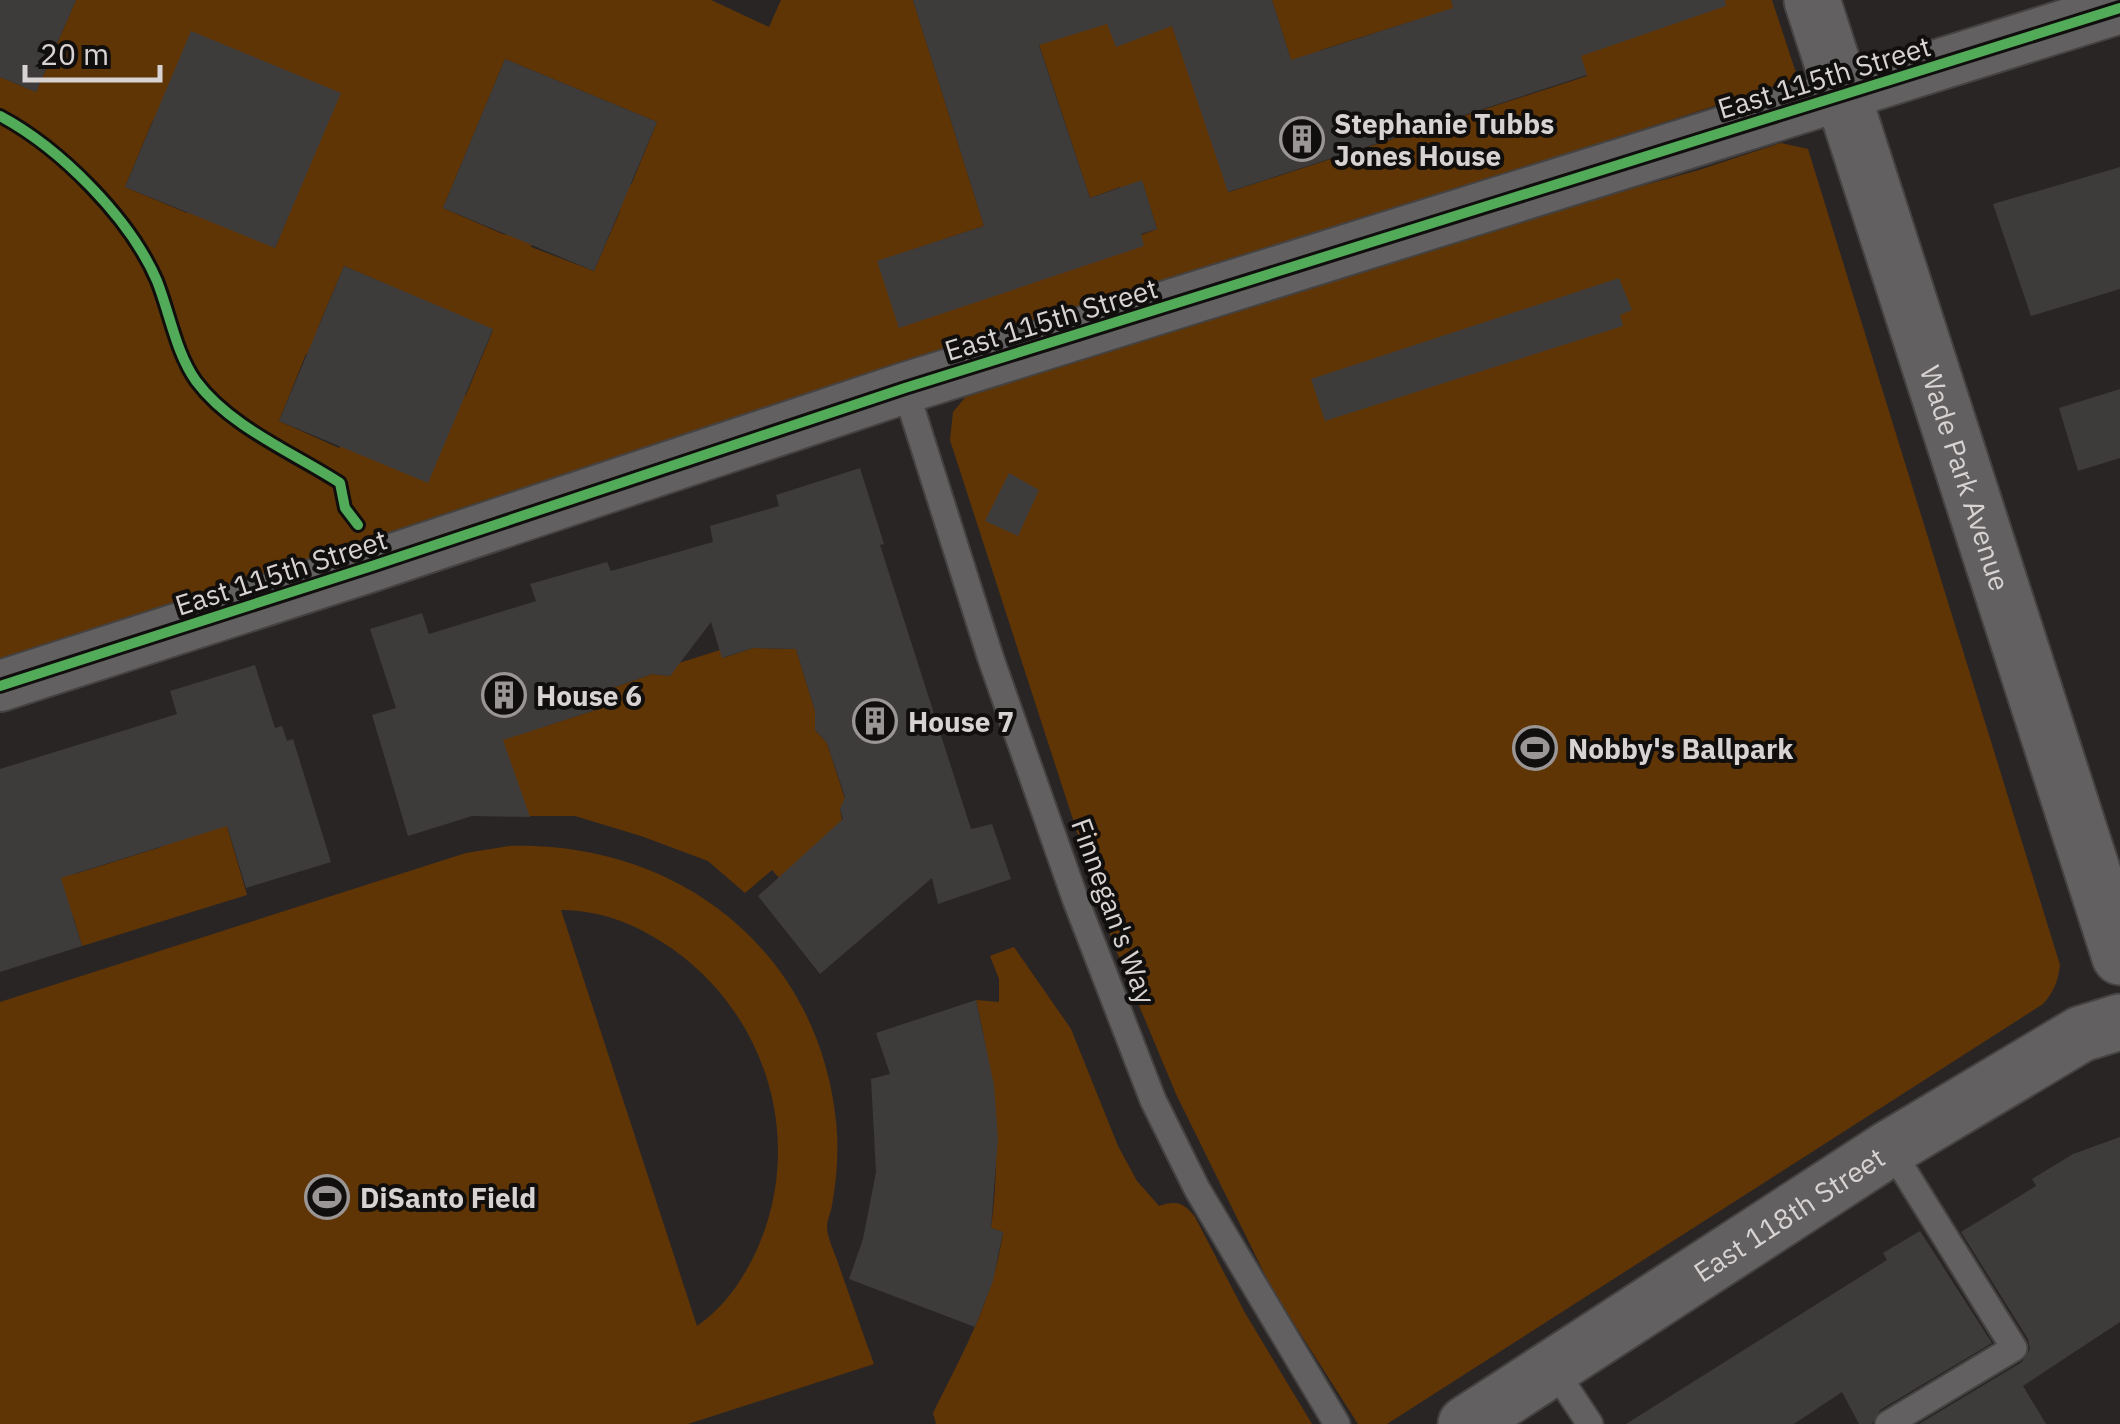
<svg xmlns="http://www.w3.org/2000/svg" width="2120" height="1424" viewBox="0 0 2120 1424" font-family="'IBM Plex Sans',sans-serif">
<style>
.green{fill:#603506;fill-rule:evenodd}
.building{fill:#3e3b3b}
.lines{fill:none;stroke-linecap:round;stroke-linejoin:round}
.lane-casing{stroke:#454242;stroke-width:29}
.street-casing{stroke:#454242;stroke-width:54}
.secondary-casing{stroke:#454242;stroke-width:59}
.lane{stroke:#626060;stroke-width:25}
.street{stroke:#626060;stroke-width:50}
.secondary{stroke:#626060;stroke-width:55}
.cycleway-casing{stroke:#110e0e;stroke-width:16}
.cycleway{stroke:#51ab58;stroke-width:10}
.labels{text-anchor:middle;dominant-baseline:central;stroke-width:8;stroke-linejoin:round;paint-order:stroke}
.street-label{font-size:28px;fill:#d8d3d3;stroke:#110e0e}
.poi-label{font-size:28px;font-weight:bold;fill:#d8d3d3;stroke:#110e0e;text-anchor:start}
</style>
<rect width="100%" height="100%" fill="#2a2525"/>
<!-- green -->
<g class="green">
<path d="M76,0H711L769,27L781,0H913L984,226L878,261L899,327L1157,229L1143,184L1120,191V187L1090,198L1030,17L1165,5L1229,192L1587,76L1562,0H1772L1798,79L0,659V77L36,92ZM505,59L657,122L632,183L612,207L620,211L594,271L531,247L536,232L512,220L505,235L443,208ZM153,120L302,183L275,248L216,223L192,202L187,213L125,187ZM344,266L493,330L466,395L345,436L339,448L279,421L306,354L318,359L317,330Z"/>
<polygon points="1272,0 1451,0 1466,51 1416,20 1321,50 1304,101"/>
<path d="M1781,143L1808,149L2060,965C2058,981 2054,992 2043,1004L1387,1424H1358L1272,1289L1176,1094L1113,943L950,440L953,412L968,394L1477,232L1699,170Z"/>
<polygon points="753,648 796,649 815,711 815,730 827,743 845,799 840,809 842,820 779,878 772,870 745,893 708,861 641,836 575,816 529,816 520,789 515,789 493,724 518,735 617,703 613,688 652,674 670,676 679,663 720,650 723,658"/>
<polygon points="219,799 247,895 82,946 73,916 64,918 48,868 75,874 161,847"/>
<path d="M509,846C677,841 818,949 836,1121C839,1149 837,1178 832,1205C831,1212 827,1220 827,1227C827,1238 835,1253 838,1263C850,1297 862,1331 874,1364L688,1424H0V1002L466,853ZM561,910C603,910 640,926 674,950C771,1020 806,1148 754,1256C740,1284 723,1308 697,1326Z"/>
<path d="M1014,947L1071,1029L1118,1146L1137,1181L1159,1206C1177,1200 1184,1203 1195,1217L1245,1313L1312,1424H936L933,1413C962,1355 994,1298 1003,1232L991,1228C1002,1149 994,1077 976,1000L999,1002V979L990,956Z"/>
</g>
<!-- building -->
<g class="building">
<polygon points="0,0 76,0 36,92 0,77"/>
<polygon points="913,0 1272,0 1291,60 1453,8 1451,0 1725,0 1726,6 1581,56 1587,75 1228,192 1172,26 1116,47 1107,24 1039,45 1090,198 1142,180 1157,229 1141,234 1144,246 899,328 877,261 984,226"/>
<polygon points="191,31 341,93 275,248 125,187"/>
<polygon points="505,59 657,122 594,271 443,208"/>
<polygon points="2120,167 2120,289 2031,316 1993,204"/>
<polygon points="344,266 493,329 428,483 279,421"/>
<polygon points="1619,278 1632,310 1620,315 1623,326 1325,421 1311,379"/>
<polygon points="2120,389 2120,458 2078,471 2059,408"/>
<polygon points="860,468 884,544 880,545 971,829 992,824 1011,879 938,904 932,878 820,974 758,896 843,819 840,809 845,797 827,743 815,730 815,711 796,649 753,648 722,658 711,622 670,676 652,674 613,688 617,703 503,740 530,817 472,816 408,836 372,715 396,708 370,629 422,613 429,634 536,601 530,584 607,562 611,571 713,542 710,526 779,506 776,495"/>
<polygon points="1009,473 1039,490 1018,536 985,521"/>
<polygon points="255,665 275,728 282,726 287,741 293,739 331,862 246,888 227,826 61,878 82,946 0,972 0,769 177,714 170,691"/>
<polygon points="976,1000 994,1085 998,1138 991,1228 1003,1232 993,1281 975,1327 849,1279 863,1239 876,1172 871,1079 890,1074 876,1033"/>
<polygon points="2120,1137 2120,1322 2023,1386 2046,1424 1919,1424 2022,1362 2030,1349 2028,1339 1961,1232 2036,1186 2032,1179 2073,1154"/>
<polygon points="1920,1231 1992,1343 1880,1410 1872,1424 1859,1424 1842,1392 1794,1424 1626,1424 1887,1260 1883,1253"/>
</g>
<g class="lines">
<!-- lane casing -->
<g class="lane-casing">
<g id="lane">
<polyline points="905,388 991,659 1076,901 1153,1100 1197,1189 1337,1424"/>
<polyline points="1553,1368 1590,1424"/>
<polyline points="1888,1424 2014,1348 1890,1148"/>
</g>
</g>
<!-- street casing -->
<g class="street-casing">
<polyline id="street" points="0,686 372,566 905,388 2120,8"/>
</g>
<!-- secondary casing -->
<g class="secondary-casing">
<g id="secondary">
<path id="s1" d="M1812,0L2120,957"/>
<path id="s2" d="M1466,1424L1890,1148L2081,1034L2120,1022"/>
</g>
</g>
<!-- lane -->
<use href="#lane" class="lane"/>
<!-- street -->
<use href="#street" class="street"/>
<!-- secondary -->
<use href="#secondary" class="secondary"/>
<!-- cycleway casing -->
<g class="cycleway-casing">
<g id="cycleway">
<path d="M0,116C60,148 130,218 157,281C170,314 176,353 196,381C230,427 294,453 340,483L345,508L358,525"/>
<polyline points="0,686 372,566 905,388 2120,8"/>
</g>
</g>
<!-- cycleway -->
<use href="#cycleway" class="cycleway"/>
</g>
<!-- icons -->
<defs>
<g id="building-ring" transform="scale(2.25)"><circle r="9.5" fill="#110e0e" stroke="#9b9696" stroke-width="1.5"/><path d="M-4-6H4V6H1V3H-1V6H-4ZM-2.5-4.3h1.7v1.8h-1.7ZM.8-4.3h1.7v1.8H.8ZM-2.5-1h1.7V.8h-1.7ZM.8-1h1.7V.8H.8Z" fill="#9b9696"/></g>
<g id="stadium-ring" transform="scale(2.25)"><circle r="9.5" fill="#110e0e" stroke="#9b9696" stroke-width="1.5"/><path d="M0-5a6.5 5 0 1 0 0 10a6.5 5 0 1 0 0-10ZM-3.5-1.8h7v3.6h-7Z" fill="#9b9696"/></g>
</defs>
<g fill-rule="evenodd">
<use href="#building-ring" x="1302" y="139"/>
<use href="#building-ring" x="504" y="695"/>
<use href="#building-ring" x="875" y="721"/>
<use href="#stadium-ring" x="1535" y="748"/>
<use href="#stadium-ring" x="327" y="1197"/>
</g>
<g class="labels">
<!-- street labels -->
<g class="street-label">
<text transform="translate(1824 77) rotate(-17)">East 115th Street</text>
<text transform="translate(1051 319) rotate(-17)">East 115th Street</text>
<text stroke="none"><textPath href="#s1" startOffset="502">Wade Park Avenue</textPath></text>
<text transform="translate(281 572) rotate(-18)">East 115th Street</text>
<text transform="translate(1114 911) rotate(70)">Finnegan's Way</text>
<text stroke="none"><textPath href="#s2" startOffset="385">East 118th Street</textPath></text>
</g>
<!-- poi labels -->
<g class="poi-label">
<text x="1334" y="123">Stephanie Tubbs<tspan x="1334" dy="32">Jones House</tspan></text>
<text x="536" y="695">House 6</text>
<text x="908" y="721">House 7</text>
<text x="1568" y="748">Nobby's Ballpark</text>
<text x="360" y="1197">DiSanto Field</text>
</g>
</g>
<!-- scale -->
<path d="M25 65v15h135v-15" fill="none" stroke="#d8d3d3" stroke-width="5"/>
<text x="40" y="65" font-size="30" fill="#d8d3d3" stroke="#110e0e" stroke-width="8" paint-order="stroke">20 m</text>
</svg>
